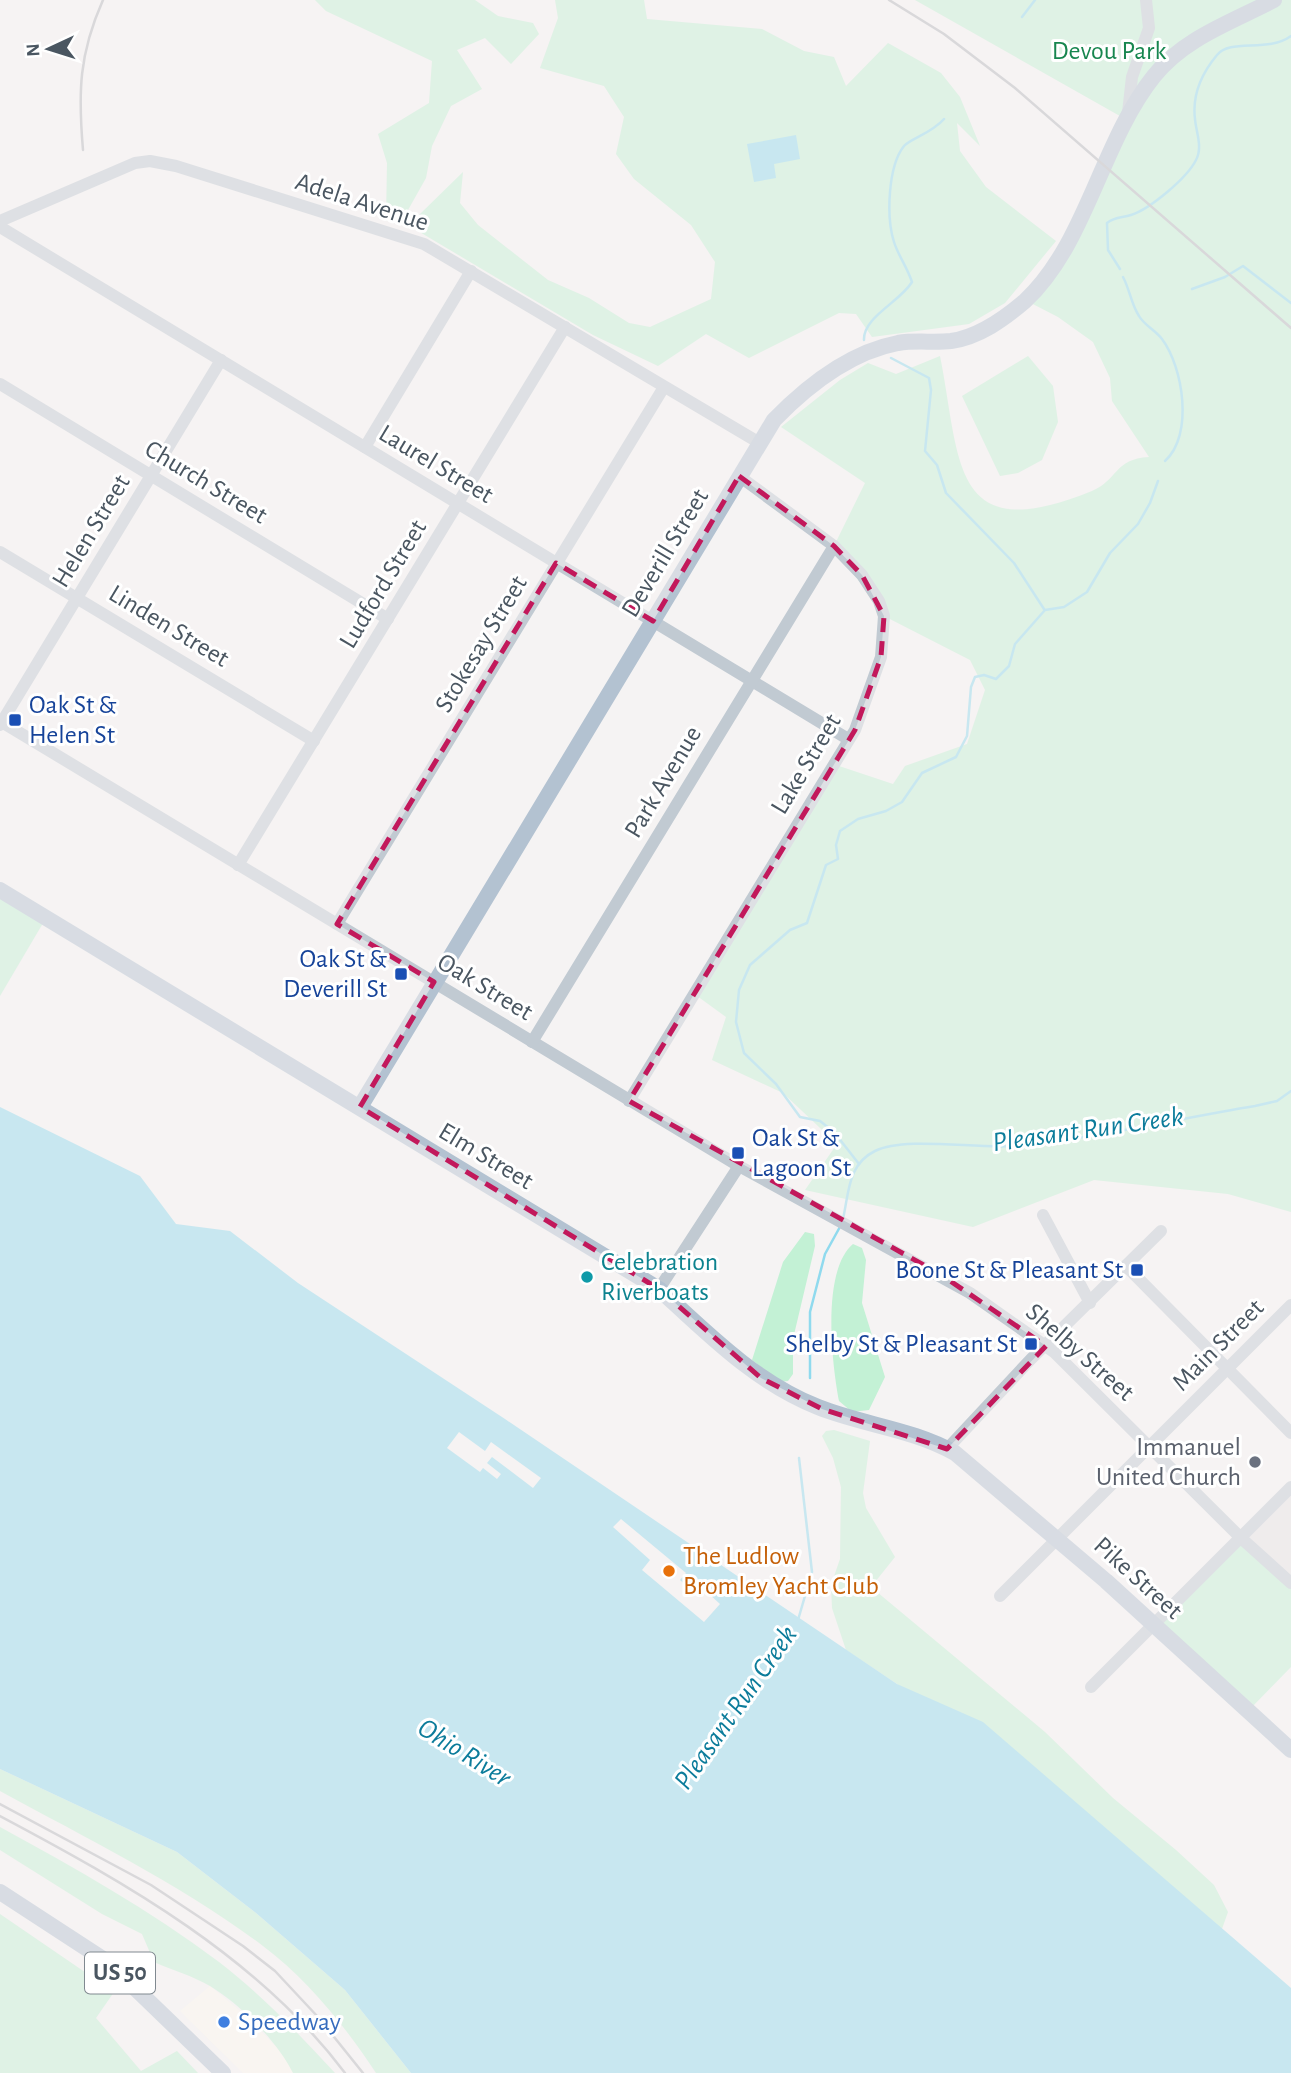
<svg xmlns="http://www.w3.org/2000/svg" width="1291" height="2073" viewBox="0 0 1291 2073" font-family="'Alegreya Sans',sans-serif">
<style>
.commercial{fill:#fdf9ef}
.education{fill:#e6e4e5}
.green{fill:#c3f1d5}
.water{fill:#90daee}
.pier{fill:#f5f3f3}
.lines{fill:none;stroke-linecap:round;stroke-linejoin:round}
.stream{stroke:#90daee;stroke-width:2.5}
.minor{stroke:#c1cad2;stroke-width:12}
.major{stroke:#b3c2d1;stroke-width:16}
.rail{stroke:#b5b8bd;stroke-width:2.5}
.marked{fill:none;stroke:#c2185b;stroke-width:5;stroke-dasharray:14 9;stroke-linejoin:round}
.transit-dot{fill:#1a4fb4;stroke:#fff;stroke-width:2.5}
.culture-dot{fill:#0f9aa8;stroke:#fff;stroke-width:2.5}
.worship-dot{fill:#6b7280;stroke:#fff;stroke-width:2.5}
.food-dot{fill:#e8710a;stroke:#fff;stroke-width:2.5}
.shop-dot{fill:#3f7fe0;stroke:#fff;stroke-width:2.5}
.labels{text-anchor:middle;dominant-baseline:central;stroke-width:6;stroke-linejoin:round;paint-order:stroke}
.shield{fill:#fff;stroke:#808990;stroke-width:2}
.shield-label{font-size:24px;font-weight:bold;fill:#4a5661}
.park-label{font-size:26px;fill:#17864f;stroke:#fff}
.street-label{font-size:26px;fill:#4a5661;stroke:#fff}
.transit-label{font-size:26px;fill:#164399;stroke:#fff;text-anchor:end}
.culture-label{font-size:26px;fill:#0d838f;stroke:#fff;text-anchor:start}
.worship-label{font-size:26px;fill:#5b616d;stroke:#fff;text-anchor:end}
.food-label{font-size:26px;fill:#c56008;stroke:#fff;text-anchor:start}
.shop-label{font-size:26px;fill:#366cbe;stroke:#fff;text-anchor:start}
.water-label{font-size:28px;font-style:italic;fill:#0c7c9b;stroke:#fff}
</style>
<rect width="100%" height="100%" fill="#f5f3f3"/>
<!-- commercial -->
<polygon class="commercial" points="210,1986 245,2015 285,2056 293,2073 243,2073 180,2011"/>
<!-- education -->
<polygon class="education" points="1291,1487 1291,1583 1241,1538"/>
<!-- green -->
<g class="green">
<polygon points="315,0 475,0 498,16 533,23 539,34 511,64 485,38 457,50 482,89 451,106 432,146 426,178 408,210 386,221 387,163 378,134 429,103 432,61 326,11"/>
<polygon points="555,0 644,0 647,19 762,29 804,51 834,57 846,86 888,43 941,73 960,97 980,146 957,123 960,151 986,187 1056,241 1005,303 969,324 872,337 856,314 839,313 749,358 706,334 658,366 593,335 418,231 419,215 463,172 460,203 478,225 548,280 589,298 629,323 650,327 711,299 715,262 691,225 634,179 616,154 624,117 604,86 540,68 558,18"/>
<path d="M915,0H1291V1212L1228,1194L1094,1180L973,1227L805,1190L837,1144L783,1093L712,1060L726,1017L693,993L833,764L893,784L905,766L967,744L985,690L970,660L884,616L834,546L865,483L781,427L840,380L868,363L896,374L940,356C961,462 950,549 1092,491C1118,480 1114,459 1149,457L1112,401L1110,378L1093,342L1058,317L1025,300L1036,289L1127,120Z"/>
<polygon points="1028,356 1053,386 1058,422 1042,460 1018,473 1000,476 962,396"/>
<polygon points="0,890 46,918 0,996"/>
<polygon points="805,1232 814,1234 815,1246 793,1339 793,1374 788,1381 780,1382 752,1360 783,1262"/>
<path d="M853,1244L862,1248L866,1260L862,1303L885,1377L869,1410L852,1412L839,1401C832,1364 821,1271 853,1244Z"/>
<polygon points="834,1430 870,1441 863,1493 866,1508 895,1557 871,1587 1045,1732 1113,1798 1176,1850 1214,1885 1228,1912 1218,1940 897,1684 846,1650 832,1608 831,1585 840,1559 841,1487 833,1458 822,1436 826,1431"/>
<polygon points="1241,1538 1291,1583 1291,1667 1248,1711 1153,1624"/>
<path d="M0,1769L177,1852L256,1913L345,1990L411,2073H376C346,2027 307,1979 263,1946C182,1885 88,1839 0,1791Z"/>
<path d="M0,1827C75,1868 150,1910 219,1962C262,1995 299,2034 335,2073H293C277,2041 241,2005 210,1986C193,1976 172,1970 154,1962L142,1934L102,1914L0,1850Z"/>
<polygon points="0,1914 114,1992 96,2018 141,2071 177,2051 198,2073 0,2073"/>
</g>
<!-- water -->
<g class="water">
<polygon points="796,135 800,159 774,164 776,178 754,182 747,144"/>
<polygon points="0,1107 140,1176 176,1224 230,1231 298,1283 505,1419 897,1684 983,1722 1291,1988 1291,2073 411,2073 345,1990 256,1913 177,1852 0,1769"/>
</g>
<!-- pier -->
<g class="pier">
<polygon points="459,1432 485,1451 491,1442 541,1478 533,1488 492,1457 487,1463 501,1474 497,1479 483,1468 480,1472 447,1448"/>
<polygon points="621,1519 686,1573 680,1580 689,1588 696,1582 720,1604 704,1622 642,1570 650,1560 613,1527"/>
</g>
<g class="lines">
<!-- stream -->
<g class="stream">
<polyline points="1022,17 1035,0"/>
<path d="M1120,269L1108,250L1107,223C1115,216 1122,218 1131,215C1150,209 1187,178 1196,160C1203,147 1196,132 1195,119C1192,95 1202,73 1217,55C1230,38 1268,53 1291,36"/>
<path d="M1123,277C1130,290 1131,304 1139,316C1144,325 1155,330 1162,339C1183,367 1194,435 1165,461"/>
<polyline points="1192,289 1225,277 1243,266 1291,303"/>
<path d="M864,340C863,317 900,302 912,282C907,267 898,255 894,242C886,217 888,166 904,146C910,139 932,133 944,119"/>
<polyline points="891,358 929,378 931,390 925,451 937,465 946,493 1014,563 1044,609"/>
<polyline points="859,1164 834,1132 820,1121 800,1117 776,1084 744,1053 736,1022 739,990 750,965 790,930 807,923 826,865 838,859 836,845 840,831 858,819 886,811 902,802 922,773 956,757 967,736 971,687 975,677 984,675 996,679 1009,666 1015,644 1045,610 1064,607 1087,592 1110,553 1138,524 1150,503 1158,481"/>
<path d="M843,1219C849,1192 848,1164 875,1151C905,1136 975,1149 1013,1146C1094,1139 1175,1119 1255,1106L1277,1101L1291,1091"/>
<polyline points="810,1378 810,1312 825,1254 841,1225"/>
<polyline points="798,1620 812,1572 799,1458"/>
</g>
<!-- minor -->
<g class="minor">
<polyline points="1128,113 1132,77 1149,28 1146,0"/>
<polyline points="0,221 135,163 150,161 176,166 424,244 758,442"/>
<polyline points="0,227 848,739"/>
<polyline points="0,384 388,619"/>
<polyline points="365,447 471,271"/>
<polyline points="0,552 314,741"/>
<polyline points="0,721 739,1166 970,1293 1054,1352 1241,1538 1291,1583"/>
<polyline points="0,725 221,360"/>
<polyline points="238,865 565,327"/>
<polyline points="337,924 664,387"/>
<polyline points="532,1042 834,546"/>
<polyline points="629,1101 855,730 881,657 884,616 879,601 862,575 834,546 739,476"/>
<polyline points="1043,1215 1090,1303"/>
<polyline points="1126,1266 1291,1433"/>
<polyline points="659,1289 739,1166"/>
<polyline points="947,1449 1031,1359 1161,1231"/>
<polyline points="1000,1596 1291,1305"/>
<polyline points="1091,1687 1291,1487"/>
</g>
<!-- major -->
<g class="major">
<path d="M0,890L659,1289C708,1334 755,1382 818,1407C863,1425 913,1429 955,1453L1106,1581L1291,1750"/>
<path d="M360,1107L774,420C807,386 851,352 898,343C916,340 934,343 951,341C979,337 1004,319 1025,301C1087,243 1101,142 1154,76C1184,38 1232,22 1274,0"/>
<polyline points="0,1892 109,1963 223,2073"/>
</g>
<!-- rail -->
<g class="rail">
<polyline points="889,0 944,34 1015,88 1291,328"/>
<path d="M83,150C78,92 79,54 103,0"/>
<polyline points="0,1804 151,1885 243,1946 275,1971 318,2017 363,2073"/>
<path d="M0,1816C126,1883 258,1957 345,2073"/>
</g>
</g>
<!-- marked area -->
<path d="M0 0H1291V2073H0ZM739,476L834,546L862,575L884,616L881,657L855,730L629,1101L940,1274L1046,1346L947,1449L822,1409L761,1378L659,1289L360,1107L434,982L337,924L556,563L653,621Z" fill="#f5f3f3" fill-opacity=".55" fill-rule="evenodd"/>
<path class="marked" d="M739,476L834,546L862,575L884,616L881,657L855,730L629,1101L940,1274L1046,1346L947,1449L822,1409L761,1378L659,1289L360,1107L434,982L337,924L556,563L653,621Z"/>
<!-- markers -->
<g class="transit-dot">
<rect x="8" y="713" width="14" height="14" rx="3.5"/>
<rect x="394" y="967" width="14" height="14" rx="3.5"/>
<rect x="731" y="1146" width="14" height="14" rx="3.5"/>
<rect x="1130" y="1263" width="14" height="14" rx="3.5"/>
<rect x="1024" y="1337" width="14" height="14" rx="3.5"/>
</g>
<circle class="culture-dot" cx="587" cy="1277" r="7"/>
<circle class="worship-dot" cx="1255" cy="1462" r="7"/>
<circle class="food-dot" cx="669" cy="1571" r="7"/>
<circle class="shop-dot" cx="224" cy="2022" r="7"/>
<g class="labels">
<!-- shield labels -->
<rect class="shield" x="85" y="1952.5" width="70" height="41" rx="5"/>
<g class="shield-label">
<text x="120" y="1973">US 50</text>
</g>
<!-- park labels -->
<g class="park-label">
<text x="1109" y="51">Devou Park</text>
</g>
<!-- street labels -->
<g class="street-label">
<text transform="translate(362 202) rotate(18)">Adela Avenue</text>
<text transform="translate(436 464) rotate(31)">Laurel Street</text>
<text transform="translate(206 482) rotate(31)">Church Street</text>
<text transform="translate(91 531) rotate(-59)">Helen Street</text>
<text transform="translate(665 553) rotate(-59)">Deverill Street</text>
<text transform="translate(383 584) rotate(-59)">Ludford Street</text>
<text transform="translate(169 626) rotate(31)">Linden Street</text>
<text transform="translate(481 644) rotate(-59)">Stokesay Street</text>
<text transform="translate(806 764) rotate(-59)">Lake Street</text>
<text transform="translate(663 782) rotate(-59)">Park Avenue</text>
<text transform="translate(485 987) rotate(31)">Oak Street</text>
<text transform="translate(486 1156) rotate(31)">Elm Street</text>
<text transform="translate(1218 1345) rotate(-45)">Main Street</text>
<text transform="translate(1080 1352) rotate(41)">Shelby Street</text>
<text transform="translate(1138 1578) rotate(42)">Pike Street</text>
</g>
<!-- transit labels -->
<g class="transit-label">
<text x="29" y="705" text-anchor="start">Oak St &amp;<tspan x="29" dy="30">Helen St</tspan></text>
<text x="387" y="959">Oak St &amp;<tspan x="387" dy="30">Deverill St</tspan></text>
<text x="752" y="1138" text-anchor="start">Oak St &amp;<tspan x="752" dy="30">Lagoon St</tspan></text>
<text x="1123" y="1270">Boone St &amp; Pleasant St</text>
<text x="1017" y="1344">Shelby St &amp; Pleasant St</text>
</g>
<!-- culture labels -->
<g class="culture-label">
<text x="601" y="1262">Celebration<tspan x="601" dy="30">Riverboats</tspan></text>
</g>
<!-- worship labels -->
<g class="worship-label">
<text x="1241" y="1447">Immanuel<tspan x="1241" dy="30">United Church</tspan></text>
</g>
<!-- food labels -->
<g class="food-label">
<text x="683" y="1556">The Ludlow<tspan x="683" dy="30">Bromley Yacht Club</tspan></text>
</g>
<!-- shop labels -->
<g class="shop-label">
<text x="238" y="2022">Speedway</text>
</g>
<!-- water labels -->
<g class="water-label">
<text transform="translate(1088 1130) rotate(-8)">Pleasant Run Creek</text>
<text transform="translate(736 1708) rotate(-55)">Pleasant Run Creek</text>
<text transform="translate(464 1753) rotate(32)">Ohio River</text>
</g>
</g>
<!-- north arrow -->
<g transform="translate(49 49) rotate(266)" stroke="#ffffff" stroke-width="5" paint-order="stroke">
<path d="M0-5L12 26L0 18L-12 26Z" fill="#4a5661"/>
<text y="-10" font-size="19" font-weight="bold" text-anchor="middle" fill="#4a5661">N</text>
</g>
</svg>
